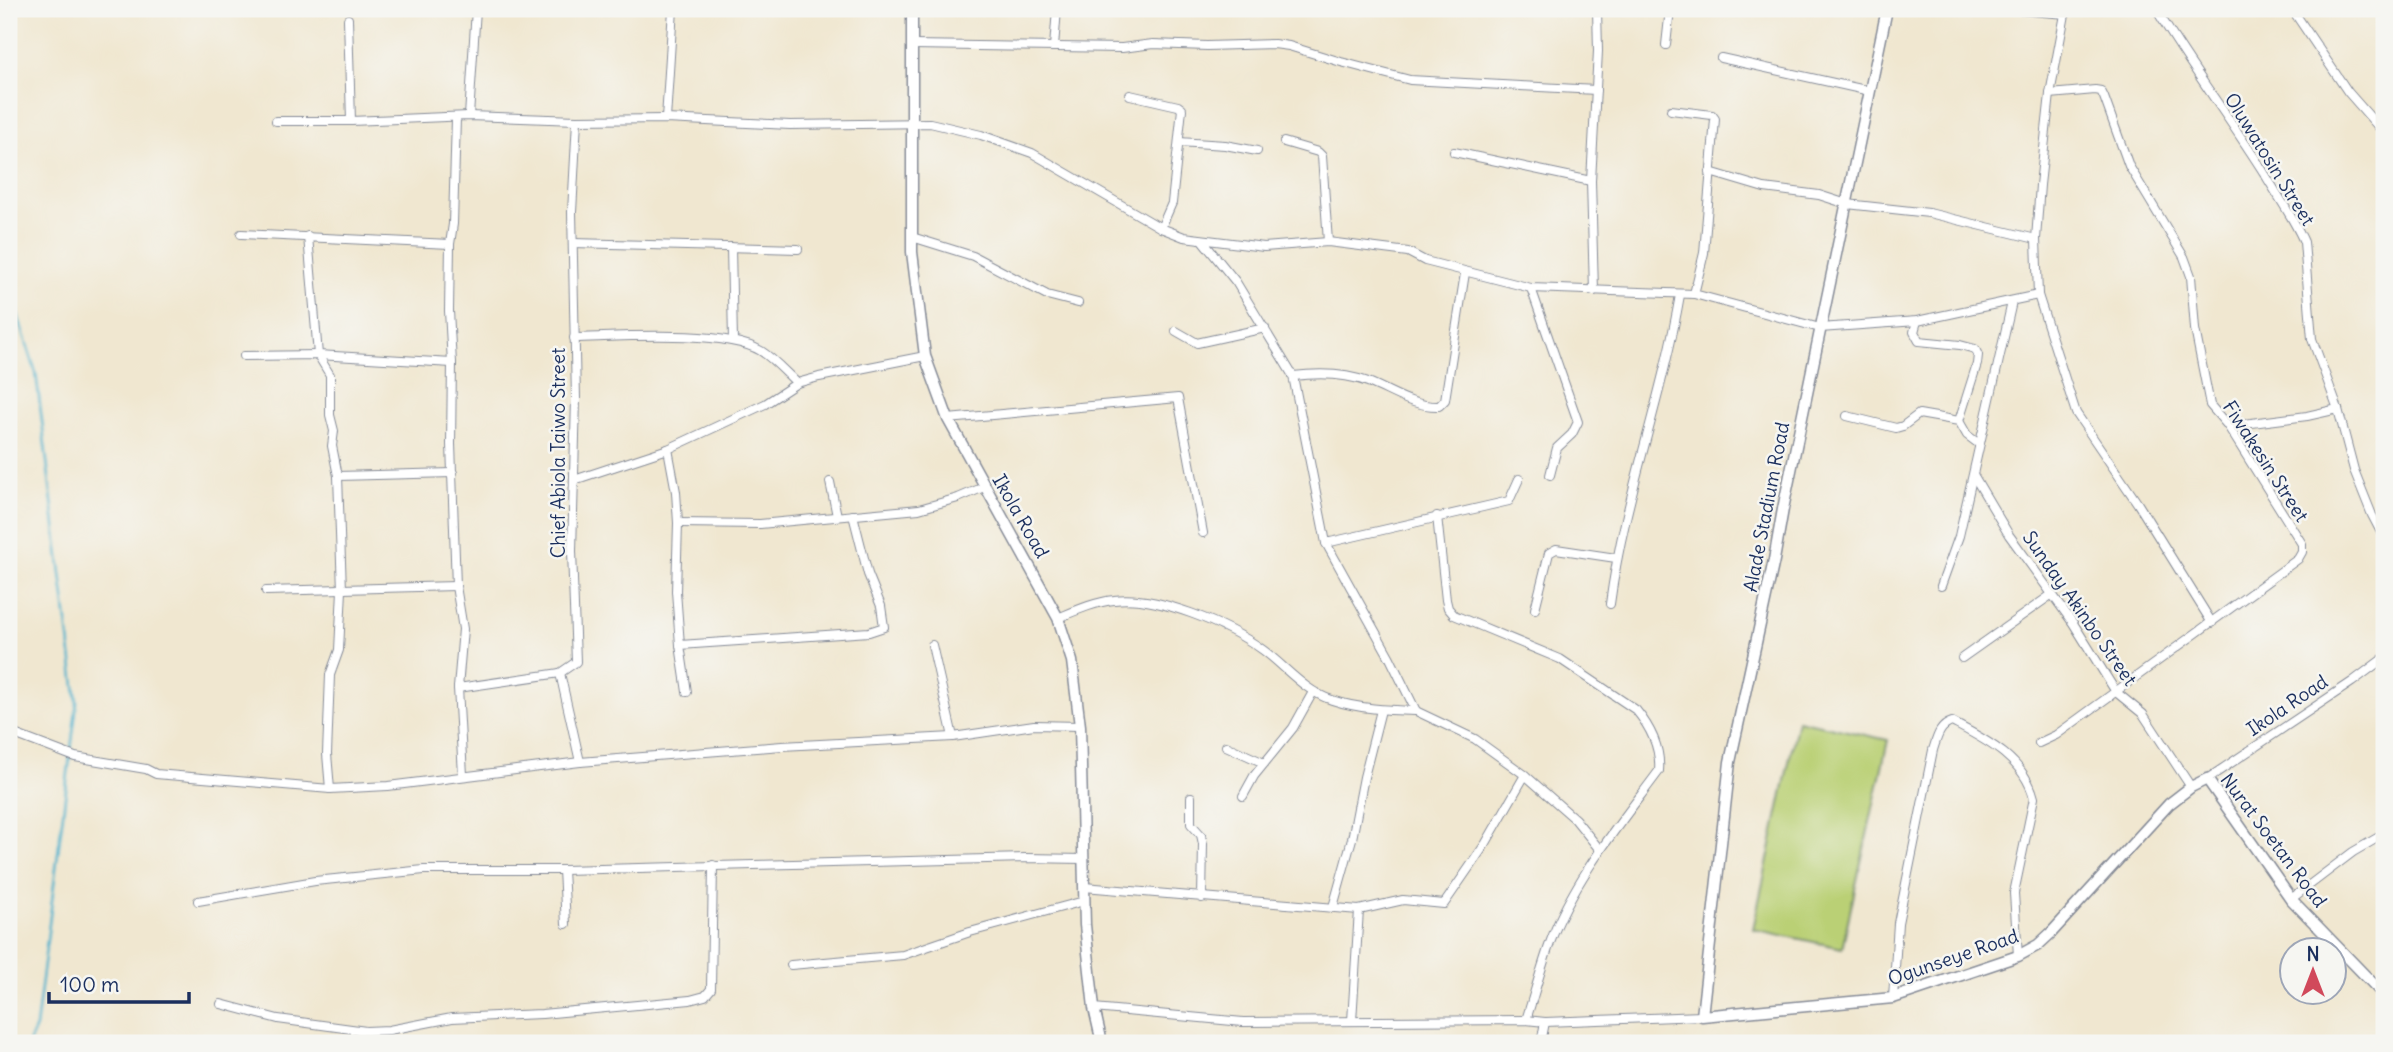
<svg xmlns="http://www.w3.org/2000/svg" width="2393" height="1052" viewBox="0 0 2393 1052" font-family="Delius,sans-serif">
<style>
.green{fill:#bad074;stroke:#6a8069;stroke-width:2}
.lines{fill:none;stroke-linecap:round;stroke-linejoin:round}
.stream{stroke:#4fb3ce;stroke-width:2.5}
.minor-casing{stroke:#868b97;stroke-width:10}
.tertiary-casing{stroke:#868b97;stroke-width:13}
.minor{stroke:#fff;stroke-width:8}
.tertiary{stroke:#fff;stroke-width:10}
.labels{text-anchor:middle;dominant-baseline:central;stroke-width:5;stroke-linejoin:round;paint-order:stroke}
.street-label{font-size:19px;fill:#1b2f5e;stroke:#f6f6f2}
</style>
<rect width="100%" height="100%" fill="#f6f6f2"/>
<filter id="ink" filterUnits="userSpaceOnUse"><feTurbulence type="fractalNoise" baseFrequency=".0143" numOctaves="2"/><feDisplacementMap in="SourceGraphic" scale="14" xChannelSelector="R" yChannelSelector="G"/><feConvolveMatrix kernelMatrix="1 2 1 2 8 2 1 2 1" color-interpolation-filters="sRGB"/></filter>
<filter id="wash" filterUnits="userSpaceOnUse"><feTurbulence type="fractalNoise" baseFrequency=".00686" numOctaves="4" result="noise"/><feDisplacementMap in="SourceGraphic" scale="28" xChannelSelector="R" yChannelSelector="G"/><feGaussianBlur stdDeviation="1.57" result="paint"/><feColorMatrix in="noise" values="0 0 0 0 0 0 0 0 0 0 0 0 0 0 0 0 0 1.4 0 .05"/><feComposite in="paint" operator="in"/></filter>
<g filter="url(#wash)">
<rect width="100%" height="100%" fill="#f0e7d0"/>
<!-- green -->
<polygon class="green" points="1798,720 1888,740 1842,948 1753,929"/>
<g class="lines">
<!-- stream -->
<polyline class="stream" points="9,287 36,373 77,702 36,1027 29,1043"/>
</g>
</g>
<g filter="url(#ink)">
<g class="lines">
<!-- minor casing -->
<g class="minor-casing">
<g id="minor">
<polyline points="2006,9 2066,14"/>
<path d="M2156,9C2190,66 2231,120 2266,176C2279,198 2294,219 2304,242L2312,339L2338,409L2354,470L2372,515L2384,538"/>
<polyline points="2292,9 2348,92 2384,133"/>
<polyline points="348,19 351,121"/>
<polyline points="912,45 1122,48 1153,44 1207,46 1274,44 1289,46 1341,62 1410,80 1596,90"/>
<polyline points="1666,45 1670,9"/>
<polyline points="1054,47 1057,9"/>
<polyline points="1721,58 1870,91"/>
<polyline points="1130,95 1178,106 1182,109 1172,203 1161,228"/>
<polyline points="1671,110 1712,115 1715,119 1704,253 1694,294"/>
<polyline points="469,116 476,9"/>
<polyline points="456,118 453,224 450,244 449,311 452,363 451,444 456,586 463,629 458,688 463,775"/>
<polyline points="666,119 673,9"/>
<polyline points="276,121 351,121 469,116 577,120 666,119 790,125 930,123 981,135 1032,153 1161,228 1184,237 1264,247 1328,242 1408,252 1425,261 1531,288 1694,294 1820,328 1917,321 2038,295 2076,413 2138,504 2212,623"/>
<polyline points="1179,142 1225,145 1257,151"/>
<polyline points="1284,142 1318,152 1322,156 1328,242"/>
<polyline points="1454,152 1591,181"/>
<polyline points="1710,172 1764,188 1819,195 1847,204 1929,213 2036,239"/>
<polyline points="241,234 450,244"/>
<polyline points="308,236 318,355 330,375 330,415 334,431 332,446 338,476 342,590 339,650 330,675 327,754 330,789"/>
<polyline points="912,237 973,256 1047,295 1078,303"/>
<path d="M1202,240L1236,282L1293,376C1317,373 1345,373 1368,382C1391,391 1413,407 1439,406L1445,400L1465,273"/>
<polyline points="573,243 798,249"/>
<polyline points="731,247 733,341"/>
<polyline points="1531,288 1578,422 1572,434 1557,448 1550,475"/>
<polyline points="1594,291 1591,181 1598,51 1597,9"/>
<polyline points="2038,295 2036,239 2040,185 2050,94 2066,9"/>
<polyline points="1917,321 1914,332 1919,341 1960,345 1975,349 1978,355 1977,364 1959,421"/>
<polyline points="1176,331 1197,343 1265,328"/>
<path d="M574,338C620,337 723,329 761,351C774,359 786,373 797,383"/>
<polyline points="244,356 318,355 452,363"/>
<polyline points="1293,376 1326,543 1390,658 1416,711 1475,739 1525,775 1575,819 1600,850"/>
<polyline points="1847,416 1896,428 1903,426 1919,414 1959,421 1967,435 1979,444"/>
<polyline points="948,419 1178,398 1203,533"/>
<polyline points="2228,426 2307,416 2338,409"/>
<polyline points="668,449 676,492 678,523 676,591 680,645 687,692"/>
<polyline points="338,476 453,473"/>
<polyline points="1974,476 2009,535 2073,623 2116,692 2143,714 2191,787"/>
<polyline points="574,480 668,449 765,404 797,383 819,377 925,356"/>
<polyline points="830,482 837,516"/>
<path d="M1437,516L1446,600L1448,608L1454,615L1560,659L1636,710C1650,727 1661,748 1659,771C1619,825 1573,880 1550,943C1541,968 1534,995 1526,1020"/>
<polyline points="678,523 760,524 919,509 958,498 984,487"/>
<polyline points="1326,543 1509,501 1519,479"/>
<polyline points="1941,586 1959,536 2012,302"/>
<polyline points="266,591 456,586"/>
<path d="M1610,604C1624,499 1662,399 1680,295"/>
<polyline points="1535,609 1549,553 1556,549 1616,558"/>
<path d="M1058,618C1075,611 1095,602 1114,600C1156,594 1229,625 1263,650C1285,666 1304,691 1332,700C1359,709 1388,710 1416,711"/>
<polyline points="680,645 869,632 884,627 881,606 868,574 853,515"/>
<polyline points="932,645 953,737"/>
<polyline points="1962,658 2051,595"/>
<polyline points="560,673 580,762"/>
<polyline points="458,688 560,673 576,662 572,551 576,399 572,212 577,120"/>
<polyline points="9,732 75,757 146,769 156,774 330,789 388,786 580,762 782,746 953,737 1034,725 1080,726"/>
<polyline points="2039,743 2056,735 2298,559 2302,552 2302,544 2228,426 2210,405 2195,329 2191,276 2184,257 2129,166 2104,97 2101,91 2095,90 2050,94"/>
<polyline points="1226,746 1264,763"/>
<polyline points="2207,779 2352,682 2384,658"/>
<polyline points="1243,796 1254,776 1293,728 1313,692"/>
<polyline points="1191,797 1191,824 1201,835 1203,844 1202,898"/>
<polyline points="563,870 566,924"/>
<polyline points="1084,887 1359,910 1403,900 1444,904 1486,843 1525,775"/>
<polyline points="2291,899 2353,852 2384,834"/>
<polyline points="198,901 315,881 424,870 563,870 1026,858 1083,859"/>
<polyline points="1333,907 1352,839 1364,777 1381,710"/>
<polyline points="791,965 903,955 970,932 1084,901"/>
<polyline points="2374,986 2384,979"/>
<path d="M1893,998L1898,923L1933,750C1937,738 1939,726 1952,722C1984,739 2024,758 2034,798L2014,893L2018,956"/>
<polyline points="221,1004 278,1019 366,1031 389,1030 452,1018 542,1014 690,1000 705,996 711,989 713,865"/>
<polyline points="1094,1008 1243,1022 1526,1020 1545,1022 1702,1016"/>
<polyline points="1352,1021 1359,910"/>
<polyline points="1541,1043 1545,1022"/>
</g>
</g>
<!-- tertiary casing -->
<g class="tertiary-casing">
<g id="tertiary">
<polyline points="912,9 912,252 925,356 948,419 1058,618 1072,661 1080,726 1085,925 1094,1008 1102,1043"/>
<polyline points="1887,9 1783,509 1774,560 1730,762 1702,1016 1893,998 2018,956 2038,945 2051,933 2169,804 2191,787 2207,779 2291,899 2384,995"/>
</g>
</g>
<!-- minor -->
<use href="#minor" class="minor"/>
<!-- tertiary -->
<use href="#tertiary" class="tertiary"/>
</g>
</g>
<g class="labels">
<!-- street labels -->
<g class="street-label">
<text transform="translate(2270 159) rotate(58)">Oluwatosin Street</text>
<text transform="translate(558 453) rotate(-90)">Chief Abiola Taiwo Street</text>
<text transform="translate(2266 461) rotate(57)">Fiwakesin Street</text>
<text transform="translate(1766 507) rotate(-79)">Alade Stadium Road</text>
<text transform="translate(1021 516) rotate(60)">Ikola Road</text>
<text transform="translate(2080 608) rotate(55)">Sunday Akinbo Street</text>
<text transform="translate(2287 705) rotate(-34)">Ikola Road</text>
<text transform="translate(2274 840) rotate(53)">Nurat Soetan Road</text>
<text transform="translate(1953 957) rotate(-19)">Ogunseye Road</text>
</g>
</g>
<!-- margin -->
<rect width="2393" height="1052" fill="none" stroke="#f6f6f2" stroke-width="35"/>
<!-- north arrow -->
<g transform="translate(2313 971)"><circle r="33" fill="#f6f6f2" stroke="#9ea6b7" stroke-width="2"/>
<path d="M0-5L12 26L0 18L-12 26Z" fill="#d1495b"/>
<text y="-10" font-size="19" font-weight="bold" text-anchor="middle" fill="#1b2f5e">N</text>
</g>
<!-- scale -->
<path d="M49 992v10h140v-10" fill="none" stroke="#1b2f5e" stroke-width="3.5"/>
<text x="60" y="992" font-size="21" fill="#1b2f5e" stroke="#f6f6f2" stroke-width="5" paint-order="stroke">100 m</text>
</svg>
